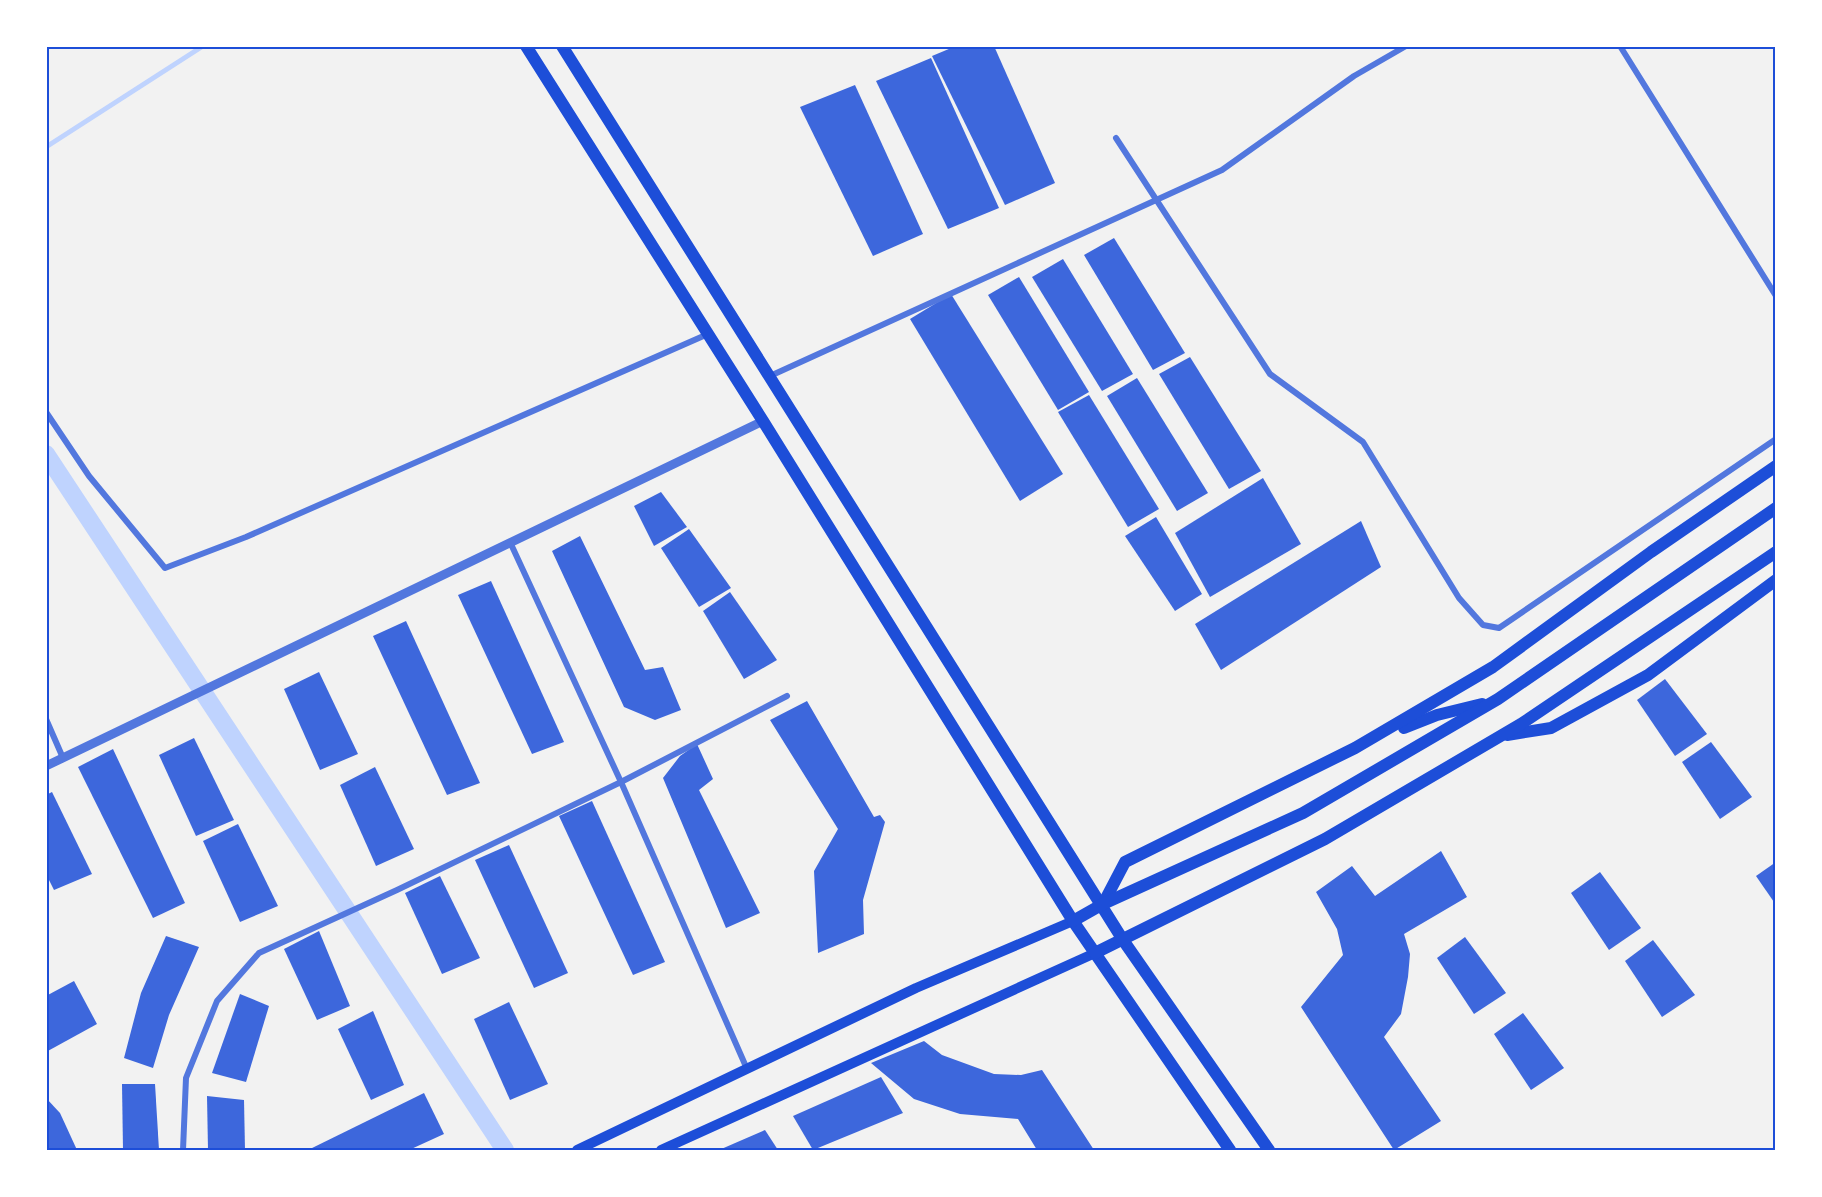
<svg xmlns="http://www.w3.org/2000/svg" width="1822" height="1197" viewBox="0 0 1822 1197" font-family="Spectral,serif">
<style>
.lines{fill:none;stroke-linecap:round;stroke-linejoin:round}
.stream{stroke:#bfd3fe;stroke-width:5}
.canal{stroke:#bfd3fe;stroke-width:18}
.building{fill:#3d67dc}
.minor{stroke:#5277de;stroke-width:6}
.tertiary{stroke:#5277de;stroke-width:9}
.secondary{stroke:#1d4ed8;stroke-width:10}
.primary{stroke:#1d4ed8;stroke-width:12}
.neatline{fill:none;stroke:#1d4ed8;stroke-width:2}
</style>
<rect width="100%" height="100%" fill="#f2f2f2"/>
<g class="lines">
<!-- stream -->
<polyline class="stream" points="46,147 203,46"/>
<!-- canal -->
<polyline class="canal" points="46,454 505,1150"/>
</g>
<!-- building -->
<g class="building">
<polygon points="956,46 994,46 1055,183 1005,205 932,56"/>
<polygon points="931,58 999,208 948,229 876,81"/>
<polygon points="855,85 923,234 873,256 800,107"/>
<polygon points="1114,238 1185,353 1153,370 1084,255"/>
<polygon points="1063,259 1133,374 1102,391 1032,277"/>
<polygon points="1019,277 1089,392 1058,410 988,295"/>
<polygon points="951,294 1063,474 1020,501 910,319"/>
<polygon points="1190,357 1261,471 1229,489 1159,374"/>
<polygon points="1137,378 1208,493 1177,511 1107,396"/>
<polygon points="1089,395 1159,509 1128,527 1058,412"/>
<polygon points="1263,478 1301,544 1210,597 1175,533"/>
<polygon points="661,492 687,527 654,546 634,506"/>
<polygon points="1156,517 1202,594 1175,611 1125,536"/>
<polygon points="1361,521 1381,567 1221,670 1195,624"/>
<polygon points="689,529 731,588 699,607 661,548"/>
<polygon points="580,536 645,670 663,667 681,710 655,720 624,707 552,551"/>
<polygon points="491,581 564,742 532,754 458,595"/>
<polygon points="730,592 777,660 744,679 703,611"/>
<polygon points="406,621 480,783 447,795 373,636"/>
<polygon points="319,672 358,754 320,770 284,689"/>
<polygon points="1665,679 1707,734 1675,756 1637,700"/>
<polygon points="807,701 874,817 880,815 885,822 863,900 864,934 818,953 814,871 838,829 770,720"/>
<polygon points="194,738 234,820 196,836 159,755"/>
<polygon points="1711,742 1752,797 1720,819 1682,762"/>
<polygon points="697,744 713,779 699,790 760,913 726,928 663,778 680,756"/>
<polygon points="113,749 185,903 153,918 78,767"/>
<polygon points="375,767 414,849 376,866 340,785"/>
<polygon points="52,792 92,874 54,890 46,874 46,795"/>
<polygon points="592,801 665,962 633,975 559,816"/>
<polygon points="238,824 278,906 240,922 203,841"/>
<polygon points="509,845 568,973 534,988 475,860"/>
<polygon points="1441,851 1467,897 1404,934 1410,954 1408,977 1401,1014 1384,1037 1441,1121 1394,1150 1301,1007 1343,955 1337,929 1316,892 1352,866 1375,896"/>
<polygon points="1776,862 1776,905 1756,876"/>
<polygon points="1600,872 1641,928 1609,950 1571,893"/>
<polygon points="440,876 480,958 442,974 405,893"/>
<polygon points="319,931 350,1006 317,1020 284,949"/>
<polygon points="166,936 199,947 169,1015 153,1068 124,1058 141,993"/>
<polygon points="1465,937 1506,993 1474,1014 1437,958"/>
<polygon points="1653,940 1695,995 1662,1017 1625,961"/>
<polygon points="74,981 97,1024 46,1052 46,996"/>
<polygon points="240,994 269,1006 246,1082 212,1073"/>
<polygon points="509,1002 548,1084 510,1100 474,1019"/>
<polygon points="373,1011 404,1085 371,1100 338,1029"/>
<polygon points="1523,1013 1564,1068 1531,1090 1494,1034"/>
<polygon points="924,1041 942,1055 994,1074 1021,1075 1042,1070 1094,1150 1037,1150 1018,1119 960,1114 914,1099 871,1063"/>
<polygon points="881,1077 903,1113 813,1150 793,1116"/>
<polygon points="122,1084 155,1084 159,1150 123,1150"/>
<polygon points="424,1093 444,1134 409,1150 308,1150"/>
<polygon points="207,1096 244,1100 245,1150 208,1150"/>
<polygon points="46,1098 60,1113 77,1150 46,1150"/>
<polygon points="765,1130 778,1150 719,1150"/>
</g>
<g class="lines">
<!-- minor -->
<g class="minor">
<polyline points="1620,46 1776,296"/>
<polyline points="1116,138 1270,374 1363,442 1459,598 1483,625 1499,628 1776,439"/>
<polyline points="770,376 1222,170 1354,76 1406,46"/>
<polyline points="46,412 89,476 165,568 246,537 708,334"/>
<polyline points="510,542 621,782 747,1069"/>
<polyline points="46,719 63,758"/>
<polyline points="183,1150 186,1078 217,1001 259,953 397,890 621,782 787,696"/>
</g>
<!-- tertiary -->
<polyline class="tertiary" points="46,766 763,421"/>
<!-- secondary -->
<g class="secondary">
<polyline points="577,1150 916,988 1073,921"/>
<polyline points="661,1150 1095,953"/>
</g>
<!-- primary -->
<g class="primary">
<polyline points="526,46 763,421 1073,921 1230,1150"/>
<polyline points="562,46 1123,940 1269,1150"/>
<polyline points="1404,728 1437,715 1482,704"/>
<polyline points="1507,735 1551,728 1648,675 1776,580"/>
<polyline points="1103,904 1125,862 1355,748 1493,667 1651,552 1776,466"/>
<polyline points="1073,921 1103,904 1303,813 1498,699 1776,508"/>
<polyline points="1095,953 1325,839 1521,724 1776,552"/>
</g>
</g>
<!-- border -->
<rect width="1822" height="1197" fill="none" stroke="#ffffff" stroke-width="96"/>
<rect x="48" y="48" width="1726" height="1101" class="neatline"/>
</svg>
